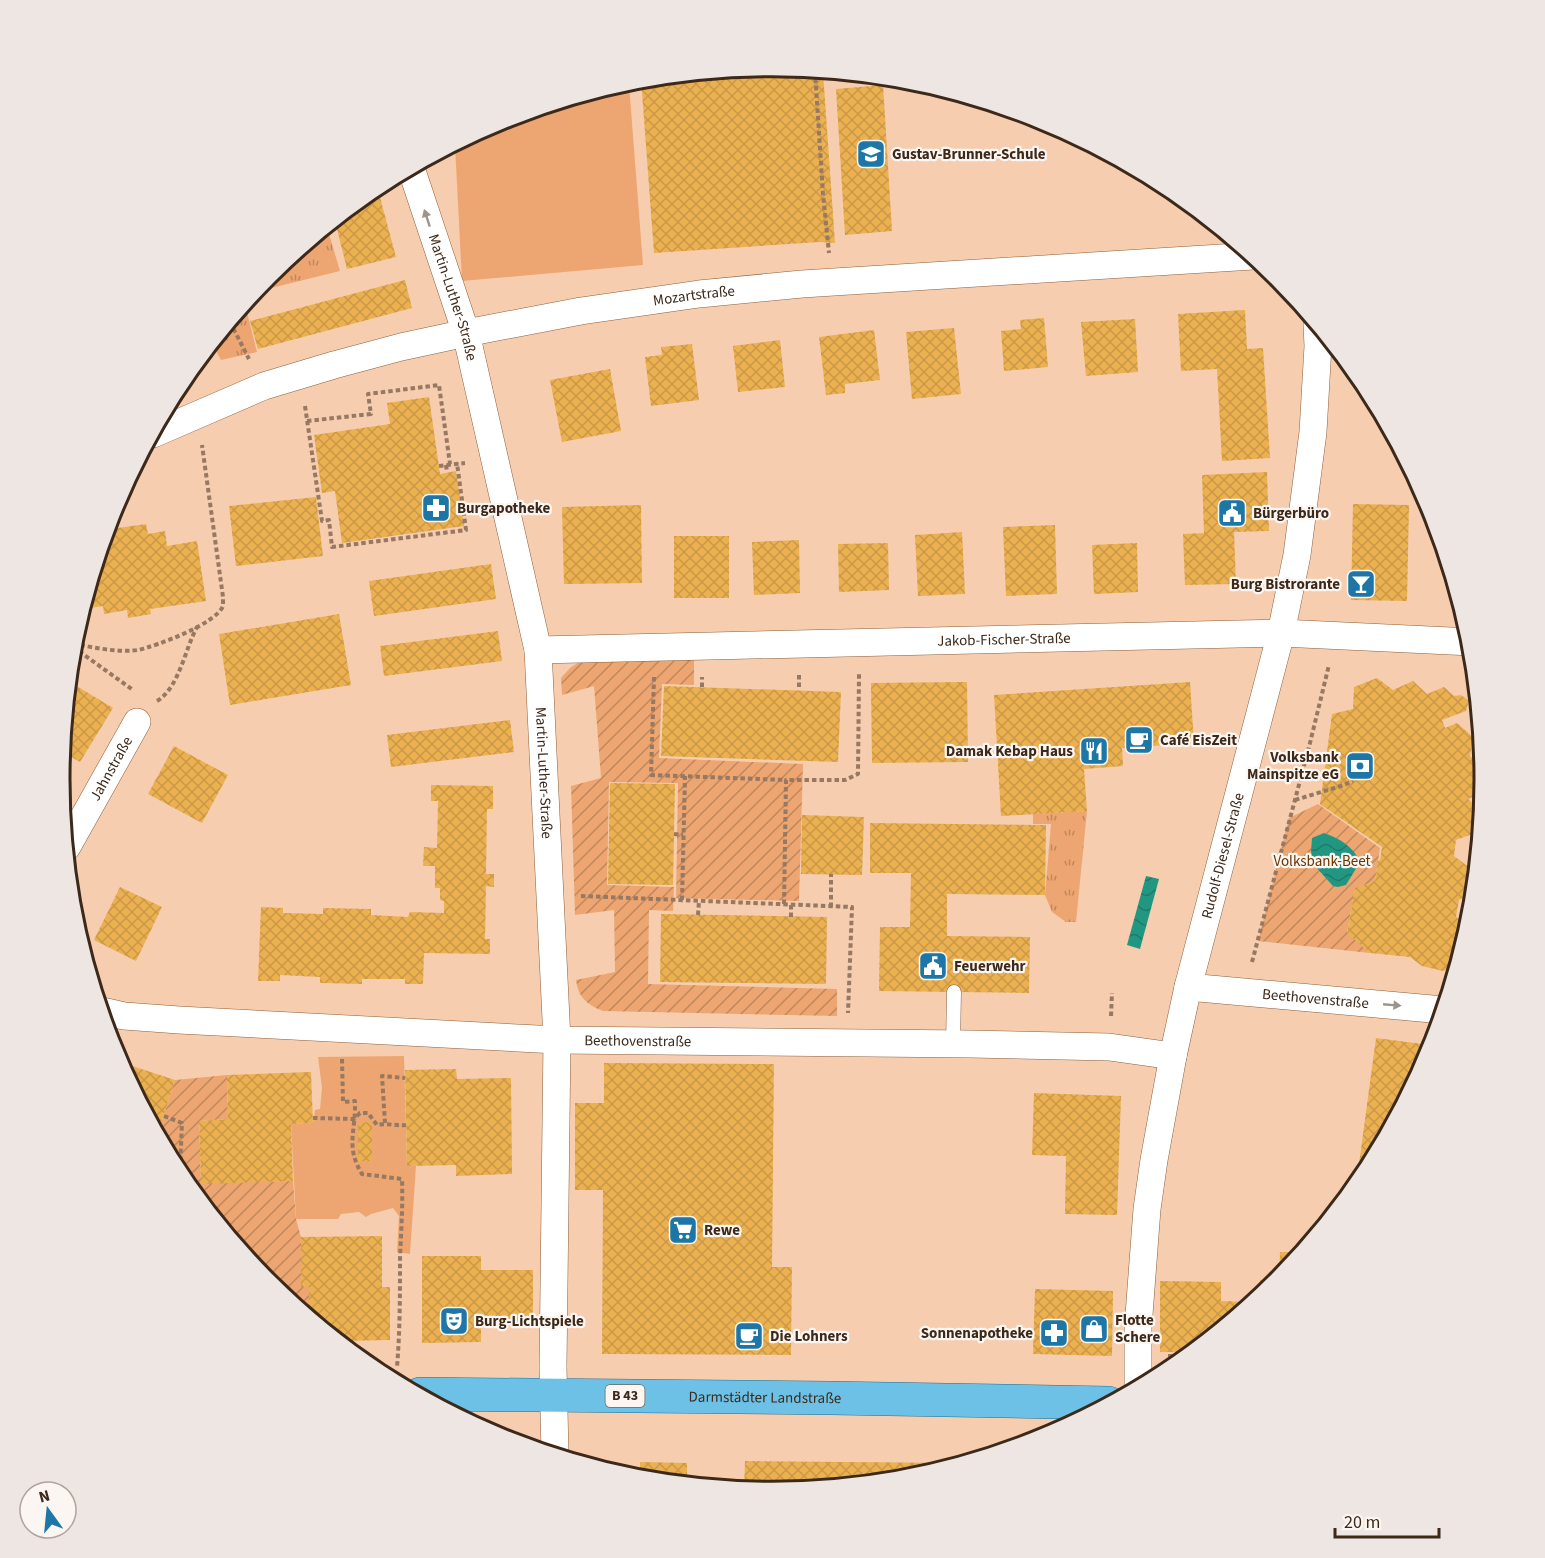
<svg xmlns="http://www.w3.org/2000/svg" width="1545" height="1558" viewBox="0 0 1545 1558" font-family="'Source Sans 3',sans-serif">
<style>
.grass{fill:url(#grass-tufts)}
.park{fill:#eda671}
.garden{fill:url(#garden-furrows)}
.water{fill:url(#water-waves)}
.building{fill:url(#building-cross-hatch)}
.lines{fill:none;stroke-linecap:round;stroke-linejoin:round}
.lane-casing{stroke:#8d5f3b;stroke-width:15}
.street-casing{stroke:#8d5f3b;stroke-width:28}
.primary-casing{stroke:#1d7094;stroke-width:34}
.path{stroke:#977862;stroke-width:4;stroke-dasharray:4.5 3;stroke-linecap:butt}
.lane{stroke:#fff;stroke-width:14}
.street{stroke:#fff;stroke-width:27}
.primary{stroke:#6dc1e6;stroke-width:33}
.oneway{fill:#9e948c}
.labels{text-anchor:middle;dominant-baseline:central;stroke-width:4.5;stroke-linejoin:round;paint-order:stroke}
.shield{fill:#fcf6f3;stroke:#76665b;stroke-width:1.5}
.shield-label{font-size:14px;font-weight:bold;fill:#3d291a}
.poi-label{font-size:15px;font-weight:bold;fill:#3d291a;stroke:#fcf6f3;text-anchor:start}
.street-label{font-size:15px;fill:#3d291a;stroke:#fcf6f3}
.park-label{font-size:15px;fill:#6b3500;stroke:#fcf6f3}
.rim{fill:none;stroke:#3d291a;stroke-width:3}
</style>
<defs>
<pattern id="grass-tufts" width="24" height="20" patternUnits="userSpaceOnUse" patternTransform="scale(1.5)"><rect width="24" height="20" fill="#eda671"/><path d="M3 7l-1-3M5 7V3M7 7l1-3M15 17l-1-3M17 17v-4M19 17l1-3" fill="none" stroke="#c1875c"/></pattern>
<pattern id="garden-furrows" width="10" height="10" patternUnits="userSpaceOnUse" patternTransform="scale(1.5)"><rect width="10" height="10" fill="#eda671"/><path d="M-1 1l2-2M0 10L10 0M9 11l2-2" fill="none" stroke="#c1875c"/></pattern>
<pattern id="water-waves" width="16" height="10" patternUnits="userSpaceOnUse" patternTransform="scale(1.5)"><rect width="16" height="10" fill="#219782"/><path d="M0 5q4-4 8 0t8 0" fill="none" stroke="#1e7b6a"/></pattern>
<pattern id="building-cross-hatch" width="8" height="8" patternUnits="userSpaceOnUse" patternTransform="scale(1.5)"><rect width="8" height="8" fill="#ebb151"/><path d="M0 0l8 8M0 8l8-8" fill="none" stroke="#ca9846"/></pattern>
</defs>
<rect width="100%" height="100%" fill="#f7cdaf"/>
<!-- grass -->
<g class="grass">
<polygon points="327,227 340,271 255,292 269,275"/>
<polygon points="245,304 257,352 221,360 212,344"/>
<polygon points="1087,811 1076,922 1066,922 1052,912 1045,895 1051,824 1033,824 1033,814"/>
</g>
<!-- park -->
<g class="park">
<polygon points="629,84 643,265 462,281 455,145 474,134"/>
<polygon points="404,1056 407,1166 416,1166 410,1254 397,1252 399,1216 393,1208 371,1214 366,1217 359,1212 341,1214 338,1219 296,1219 291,1124 313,1123 315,1110 320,1109 322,1088 318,1057"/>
</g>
<!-- garden -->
<g class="garden">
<path d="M694,659V685L662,684L659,758L803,764L799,901L676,898L678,783L609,782L607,885L674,887L673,911L649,910L648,984L837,989V1016L603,1011C587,1005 578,997 576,980L615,972L614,910L575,915L571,786L601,778L594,686L562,695L561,678L570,668L579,662Z"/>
<polygon points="1318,804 1380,848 1375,881 1355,889 1347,932 1370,953 1258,941 1289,818"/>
<polygon points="227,1075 228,1119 199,1121 201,1183 293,1181 296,1219 301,1237 301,1286 309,1287 309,1316 268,1283 180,1175 158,1133 175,1080"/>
</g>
<!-- water -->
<g class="water">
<path d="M1324,833C1340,839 1353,846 1360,862L1346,885L1338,887L1333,886L1315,866L1311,852L1312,838Z"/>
<polygon points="1146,876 1159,879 1140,949 1127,945"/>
</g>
<!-- building -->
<g class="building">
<polygon points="773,67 823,72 835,243 819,242 654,253 641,79"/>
<polygon points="883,85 892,231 845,235 836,89"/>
<polygon points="611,87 612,89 487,129 486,128 500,121"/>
<polygon points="377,186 396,257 347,269 335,221"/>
<polygon points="405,280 412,308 258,349 250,321"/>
<polygon points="1245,310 1247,349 1263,348 1270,458 1222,461 1217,369 1181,371 1178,314"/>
<polygon points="1044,318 1048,367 1004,371 1001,331 1021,329 1020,320"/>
<polygon points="1135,319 1138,372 1086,376 1081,322"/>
<polygon points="954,328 961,394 912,399 906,332"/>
<polygon points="874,330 880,380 845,384 845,393 826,395 819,337"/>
<polygon points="780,340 785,387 738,392 733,346"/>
<polygon points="692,344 699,400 651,406 645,357 662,355 661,347"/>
<polygon points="208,349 213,358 190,371"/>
<polygon points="610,369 621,431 562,442 550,380"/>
<polygon points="429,397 440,474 456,471 464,526 342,543 335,491 322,493 314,435 390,424 387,403"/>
<polygon points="1267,472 1269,531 1234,532 1236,584 1185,585 1183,534 1204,533 1202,475"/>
<polygon points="316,497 323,556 236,566 229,506"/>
<polygon points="1353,504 1409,505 1407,601 1351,600"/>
<polygon points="641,505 642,583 564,584 562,507"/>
<polygon points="1433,515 1439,534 1433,534"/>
<polygon points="146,524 148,534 165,531 167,546 197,541 206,601 150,609 151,614 128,618 127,610 104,614 103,606 85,609 84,604 106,534 111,533 111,529"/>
<polygon points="1055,525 1057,594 1006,596 1003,527"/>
<polygon points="962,532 965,594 918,596 915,535"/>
<rect x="674" y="536" width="55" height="62"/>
<polygon points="799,540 800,593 754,595 752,542"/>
<polygon points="888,543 889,590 839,592 838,544"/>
<polygon points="1137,543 1138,592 1094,594 1092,545"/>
<polygon points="491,564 496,599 374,616 369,581"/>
<polygon points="339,614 351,685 230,705 219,634"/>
<polygon points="498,631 502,661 384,676 380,646"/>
<polygon points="1377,678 1393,690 1413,681 1427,694 1444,687 1454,696 1461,695 1469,701 1466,711 1442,720 1445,728 1457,723 1473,737 1470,756 1484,766 1485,779 1483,793 1468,799 1481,809 1478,832 1456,840 1454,856 1474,871 1470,894 1459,900 1456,917 1469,926 1457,966 1443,971 1422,966 1410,957 1370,953 1347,933 1355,888 1375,881 1378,861 1380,860 1382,847 1320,804 1332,714 1353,709 1354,687"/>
<polygon points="70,682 113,708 80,762 63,752"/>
<polygon points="967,682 968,762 872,763 871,683"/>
<polygon points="1190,682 1194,743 1122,748 1123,766 1084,769 1087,811 1001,816 994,695"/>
<polygon points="664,686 841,692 838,762 661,756"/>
<polygon points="510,720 514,752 391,767 387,735"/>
<polygon points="174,746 228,775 202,823 148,794"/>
<polygon points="610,783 675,784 673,885 608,884"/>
<polygon points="431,785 493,786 493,809 487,809 486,874 494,874 494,887 486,886 485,939 490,939 490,954 424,953 423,984 405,984 405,979 362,979 362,984 320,983 320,977 280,975 280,981 258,981 261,907 283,908 283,913 323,914 323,908 371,909 371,915 408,917 410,912 444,913 444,901 440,900 440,888 435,888 435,866 423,866 424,847 437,848 438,801 431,801"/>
<polygon points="802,815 864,817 862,875 801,874"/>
<polygon points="870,823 1046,825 1045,895 947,894 947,936 1030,937 1029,993 879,991 880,927 910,927 911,873 870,873"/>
<polygon points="120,887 162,907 136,961 94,940"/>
<polygon points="661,914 827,917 826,984 660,982"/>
<polygon points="1376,1038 1430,1045 1428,1056 1365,1175 1356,1186"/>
<polygon points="120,1062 175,1080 158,1133"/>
<polygon points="604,1063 774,1064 772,1267 792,1267 791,1355 602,1354 603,1190 575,1190 575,1103 604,1103"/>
<polygon points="456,1069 457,1079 511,1078 512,1174 456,1176 456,1165 407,1166 405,1070"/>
<polygon points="311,1072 313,1123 291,1124 293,1181 201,1184 199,1121 228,1119 227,1075"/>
<polygon points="1034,1093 1121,1096 1117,1215 1065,1214 1066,1156 1032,1155"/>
<polygon points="372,1122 372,1161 358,1161 358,1123"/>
<polygon points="382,1236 382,1287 390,1287 390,1340 340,1341 309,1316 309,1287 301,1287 301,1237"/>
<polygon points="1280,1252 1301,1252 1279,1279"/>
<polygon points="422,1256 481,1256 481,1270 533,1270 533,1325 481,1325 481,1342 422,1343"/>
<polygon points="1260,1280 1278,1280 1260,1296"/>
<polygon points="1160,1281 1221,1282 1221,1301 1253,1302 1192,1352 1160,1352"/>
<polygon points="1035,1289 1113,1291 1112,1356 1033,1354"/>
<polygon points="745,1461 957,1463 958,1464 911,1478 772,1491 744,1489"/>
<polygon points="640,1462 687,1463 687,1483 640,1478"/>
</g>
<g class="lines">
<!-- lane casing -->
<g class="lane-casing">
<polyline id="lane" points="953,1044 954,992"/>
</g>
<!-- street casing -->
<g class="street-casing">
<g id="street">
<path id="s1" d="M411,168L466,333L538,650L557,1040L553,1367L555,1454"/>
<path id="s2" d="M153,434L264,386L334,365L401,347L466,333L581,311L699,294L802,284L1253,256"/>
<path id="s3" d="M538,650L1281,633L1472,642"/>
<path id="s4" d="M67,847L137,722"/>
<path id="s5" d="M1188,987L1443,1010"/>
<path id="s6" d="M102,1011L124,1016L179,1020L557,1040L970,1044L1109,1047L1173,1056"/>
<path id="s7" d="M1138,1387V1328L1147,1209L1154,1160L1173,1056L1188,987L1281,633L1297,555L1313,432L1318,346L1317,325"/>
</g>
</g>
<!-- primary casing -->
<g class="primary-casing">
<g id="primary">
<path id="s8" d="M420,1394L831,1398L1109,1403"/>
</g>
</g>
<!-- path -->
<g class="path">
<polyline points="815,71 823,194 829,253"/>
<polyline points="230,322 249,359"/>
<polyline points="305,406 322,521 329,520 332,547 466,530 457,463"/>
<polyline points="307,421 371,414 368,394 439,385 450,464"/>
<polyline points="446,465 447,472"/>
<polyline points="439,466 465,463"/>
<path d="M73,644C94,647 116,653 138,650C156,646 216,624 223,606C223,605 223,597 223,597L202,445"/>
<polyline points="73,647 133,690"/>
<polyline points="799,675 799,690"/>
<polyline points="654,677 651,775 786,780"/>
<polyline points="702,687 702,677"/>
<path d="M157,701C179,688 185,649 197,627"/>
<polyline points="1295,800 1341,786 1353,781"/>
<polyline points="674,834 683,835"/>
<polyline points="581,896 852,907 848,1013"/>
<polyline points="682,900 685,776"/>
<polyline points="784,904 786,780 845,780 858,774 859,674"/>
<polyline points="831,907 831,874"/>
<polyline points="698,915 699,901"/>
<polyline points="791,917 791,905"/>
<polyline points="1252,962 1310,743 1329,665"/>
<polyline points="1111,1016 1112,993"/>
<path d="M342,1059L343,1102L355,1101C356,1132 345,1146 362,1174L402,1179C403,1206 401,1233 400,1259C400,1295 400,1331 397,1367"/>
<polyline points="164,1116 182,1123 180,1170 178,1171"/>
<path d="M313,1118L354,1119L360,1113H368L377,1125C387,1123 396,1126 406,1125"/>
<polyline points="385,1123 382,1076 405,1078"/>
<polyline points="1168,1356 1187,1356"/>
</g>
<!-- lane -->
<use href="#lane" class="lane"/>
<!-- street -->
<use href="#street" class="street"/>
<!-- primary -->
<use href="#primary" class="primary"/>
</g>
<!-- one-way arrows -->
<defs><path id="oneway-solid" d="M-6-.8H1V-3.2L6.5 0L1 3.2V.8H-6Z" transform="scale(1.5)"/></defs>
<g class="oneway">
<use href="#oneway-solid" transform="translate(427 218) rotate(-108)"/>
<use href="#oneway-solid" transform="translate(1392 1005) rotate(5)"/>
</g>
<!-- icons -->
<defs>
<g id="school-square" transform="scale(1.5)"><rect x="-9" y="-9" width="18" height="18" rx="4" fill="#1d76a5" stroke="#fcf6f3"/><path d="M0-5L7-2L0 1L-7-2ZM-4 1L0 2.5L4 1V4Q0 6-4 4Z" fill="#fff"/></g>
<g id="pharmacy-square" transform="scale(1.5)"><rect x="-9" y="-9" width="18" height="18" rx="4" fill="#1d76a5" stroke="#fcf6f3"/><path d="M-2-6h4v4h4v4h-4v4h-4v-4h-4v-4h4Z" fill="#fff"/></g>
<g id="civic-square" transform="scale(1.5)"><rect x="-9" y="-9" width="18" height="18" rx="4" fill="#1d76a5" stroke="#fcf6f3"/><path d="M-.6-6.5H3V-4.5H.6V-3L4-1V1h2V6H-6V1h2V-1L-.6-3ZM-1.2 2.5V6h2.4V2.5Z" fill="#fff"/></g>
<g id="bar-square" transform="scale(1.5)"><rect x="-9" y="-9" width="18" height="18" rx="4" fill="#1d76a5" stroke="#fcf6f3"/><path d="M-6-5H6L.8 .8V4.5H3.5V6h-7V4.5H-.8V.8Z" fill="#fff"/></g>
<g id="cafe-square" transform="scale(1.5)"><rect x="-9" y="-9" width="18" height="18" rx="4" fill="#1d76a5" stroke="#fcf6f3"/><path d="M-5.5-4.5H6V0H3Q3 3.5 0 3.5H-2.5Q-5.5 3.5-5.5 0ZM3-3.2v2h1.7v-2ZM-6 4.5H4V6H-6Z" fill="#fff"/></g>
<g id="restaurant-square" transform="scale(1.5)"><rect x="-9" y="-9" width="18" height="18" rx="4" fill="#1d76a5" stroke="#fcf6f3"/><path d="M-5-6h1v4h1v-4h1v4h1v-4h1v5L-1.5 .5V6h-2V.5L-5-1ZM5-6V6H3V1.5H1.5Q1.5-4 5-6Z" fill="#fff"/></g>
<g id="bank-square" transform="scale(1.5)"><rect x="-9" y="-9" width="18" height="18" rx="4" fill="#1d76a5" stroke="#fcf6f3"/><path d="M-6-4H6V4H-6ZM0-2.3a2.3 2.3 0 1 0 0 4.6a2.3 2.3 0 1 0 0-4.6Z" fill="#fff"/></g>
<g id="supermarket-square" transform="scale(1.5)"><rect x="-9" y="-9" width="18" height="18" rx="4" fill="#1d76a5" stroke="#fcf6f3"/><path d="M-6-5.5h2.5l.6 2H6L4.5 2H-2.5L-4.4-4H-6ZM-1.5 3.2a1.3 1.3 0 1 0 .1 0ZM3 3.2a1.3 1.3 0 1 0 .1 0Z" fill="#fff"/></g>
<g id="theatre-square" transform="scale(1.5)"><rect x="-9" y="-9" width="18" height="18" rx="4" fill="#1d76a5" stroke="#fcf6f3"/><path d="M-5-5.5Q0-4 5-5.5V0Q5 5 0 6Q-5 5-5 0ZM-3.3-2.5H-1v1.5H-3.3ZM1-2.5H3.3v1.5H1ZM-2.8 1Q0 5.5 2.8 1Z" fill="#fff"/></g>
<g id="shop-square" transform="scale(1.5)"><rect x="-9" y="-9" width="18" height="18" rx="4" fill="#1d76a5" stroke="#fcf6f3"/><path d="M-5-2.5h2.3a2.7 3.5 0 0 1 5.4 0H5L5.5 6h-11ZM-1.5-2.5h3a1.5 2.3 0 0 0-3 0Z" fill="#fff"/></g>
</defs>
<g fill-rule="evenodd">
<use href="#school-square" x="871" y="154"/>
<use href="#pharmacy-square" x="436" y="508"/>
<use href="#civic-square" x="1232" y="513"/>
<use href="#bar-square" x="1361" y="584"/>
<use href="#cafe-square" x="1139" y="740"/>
<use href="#restaurant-square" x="1094" y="751"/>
<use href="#bank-square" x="1360" y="766"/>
<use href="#civic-square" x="933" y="966"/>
<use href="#supermarket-square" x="683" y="1230"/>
<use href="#theatre-square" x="454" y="1321"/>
<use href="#shop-square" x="1094" y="1329"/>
<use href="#pharmacy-square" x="1054" y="1333"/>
<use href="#cafe-square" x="749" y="1336"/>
</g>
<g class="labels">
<!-- shield labels -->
<rect class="shield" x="605.5" y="1385" width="39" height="22" rx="4.5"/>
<g class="shield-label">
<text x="625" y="1396">B 43</text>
</g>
<!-- poi labels -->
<g class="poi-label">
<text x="892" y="154">Gustav-Brunner-Schule</text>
<text x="457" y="508">Burgapotheke</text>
<text x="1253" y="513">Bürgerbüro</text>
<text x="1340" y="584" text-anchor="end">Burg Bistrorante</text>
<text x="1160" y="740">Café EisZeit</text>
<text x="1073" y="751" text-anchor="end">Damak Kebap Haus</text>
<text x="1339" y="757" text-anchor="end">Volksbank<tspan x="1339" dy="17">Mainspitze eG</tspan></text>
<text x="954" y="966">Feuerwehr</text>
<text x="704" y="1230">Rewe</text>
<text x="1115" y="1320">Flotte<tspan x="1115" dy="17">Schere</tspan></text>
<text x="475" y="1321">Burg-Lichtspiele</text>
<text x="1033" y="1333" text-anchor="end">Sonnenapotheke</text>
<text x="770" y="1336">Die Lohners</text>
</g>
<!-- street labels -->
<g class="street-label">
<text stroke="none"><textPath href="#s2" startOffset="561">Mozartstraße</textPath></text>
<text stroke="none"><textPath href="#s1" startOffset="136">Martin-Luther-Straße</textPath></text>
<text stroke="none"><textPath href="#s3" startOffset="466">Jakob-Fischer-Straße</textPath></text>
<text stroke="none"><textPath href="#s4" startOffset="90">Jahnstraße</textPath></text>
<text stroke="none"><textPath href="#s1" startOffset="622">Martin-Luther-Straße</textPath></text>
<text stroke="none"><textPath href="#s7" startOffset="540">Rudolf-Diesel-Straße</textPath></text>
<text stroke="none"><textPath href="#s5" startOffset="128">Beethovenstraße</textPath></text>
<text stroke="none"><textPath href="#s6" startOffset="537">Beethovenstraße</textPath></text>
<text stroke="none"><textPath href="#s8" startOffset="345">Darmstädter Landstraße</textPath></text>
</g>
<!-- park labels -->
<g class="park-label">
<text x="1322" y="861">Volksbank-Beet</text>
</g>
</g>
<!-- crop -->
<path d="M0 0H1545V1558H0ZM70 779a702 702 0 1 1 1404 0a702 702 0 1 1-1404 0Z" fill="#ede6e2" fill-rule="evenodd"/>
<path class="rim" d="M70 779a702 702 0 1 1 1404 0a702 702 0 1 1-1404 0Z"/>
<!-- north arrow -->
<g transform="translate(48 1510) rotate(345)"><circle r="28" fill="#fcf6f3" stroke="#b0a49c" stroke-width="1.5"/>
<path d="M0-4.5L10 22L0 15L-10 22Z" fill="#1d76a5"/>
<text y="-9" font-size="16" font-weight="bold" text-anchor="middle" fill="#3d291a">N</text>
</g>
<!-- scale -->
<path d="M1335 1528v9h104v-9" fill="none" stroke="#3d291a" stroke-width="3"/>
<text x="1344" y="1528" font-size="18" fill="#3d291a" stroke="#fcf6f3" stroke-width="4.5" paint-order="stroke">20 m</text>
</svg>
